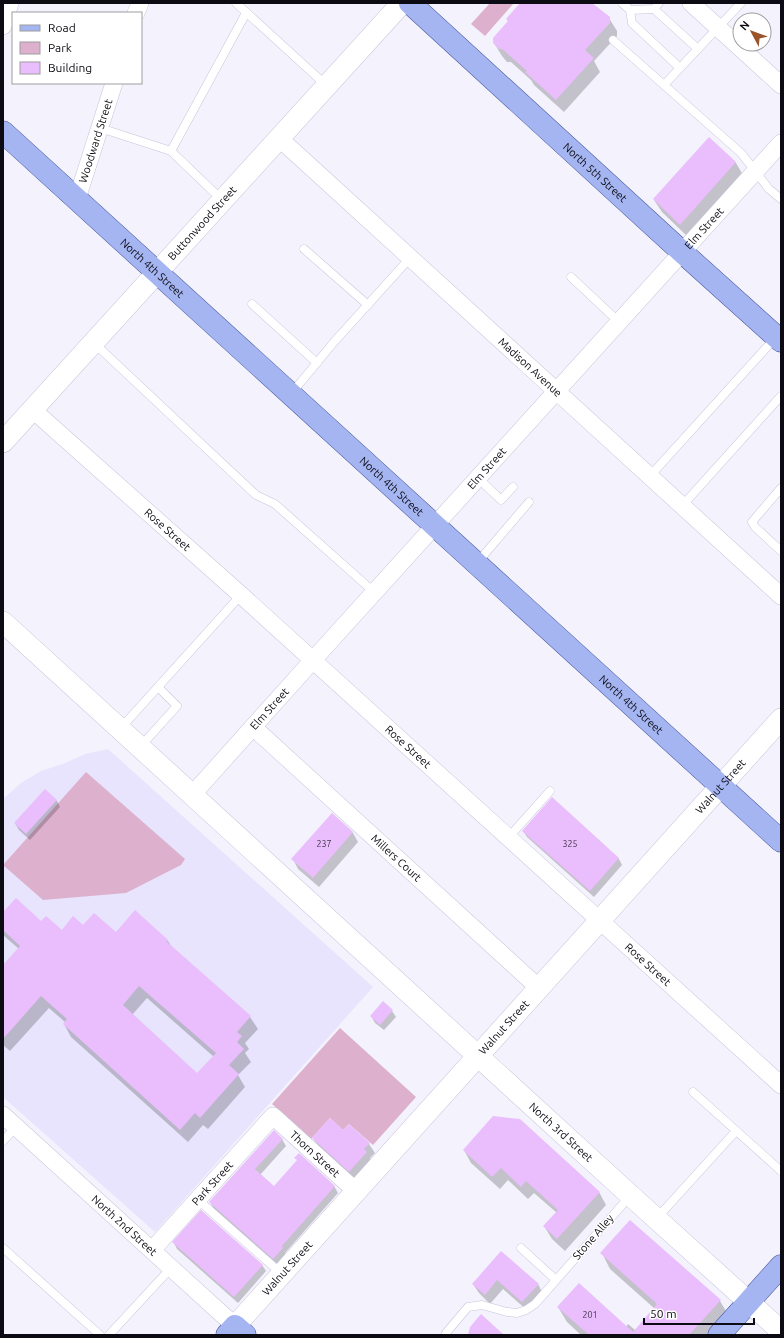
<svg xmlns="http://www.w3.org/2000/svg" width="784" height="1338" viewBox="0 0 784 1338" font-family="Ubuntu,sans-serif">
<style>
.built{fill:#e8e4fd}
.green{fill:#ddb1cd}
.shadow{fill:#0003;fill-rule:evenodd}
.building{fill:#eabdfc;fill-rule:evenodd}
.lines{fill:none;stroke-linecap:round;stroke-linejoin:round}
.service-casing{stroke:#c8c5dc;stroke-width:9}
.minor-casing{stroke:#c8c5dc;stroke-width:18}
.tertiary-casing{stroke:#c8c5dc;stroke-width:22}
.primary-casing{stroke:#47599d;stroke-width:23}
.service{stroke:#fff;stroke-width:8}
.minor{stroke:#fff;stroke-width:17}
.tertiary{stroke:#fff;stroke-width:21}
.primary{stroke:#a4b5f1;stroke-width:22}
.labels{text-anchor:middle;dominant-baseline:central;stroke-width:3;stroke-linejoin:round;paint-order:stroke}
.number-label{font-size:9px;fill:#44374c}
.street-label{font-size:11px;fill:#0c0a12;stroke:#fff}
</style>
<rect width="100%" height="100%" fill="#f4f2fc"/>
<!-- built -->
<polygon class="built" points="108,749 373,987 155,1232 3,1097 3,799 21,783 41,771 63,764 85,754"/>
<!-- green -->
<g class="green">
<polygon points="490,3 514,3 485,36 471,24"/>
<polygon points="86,772 185,859 181,865 126,893 43,900 3,865"/>
<polygon points="340,1028 416,1097 373,1145 349,1124 343,1130 330,1118 311,1139 272,1104"/>
</g>
<!-- shadow -->
<g class="shadow">
<polygon points="521,3 590,3 609,18 617,31 617,36 594,61 600,72 564,112 534,85 531,80 511,62 507,62 502,56 494,43 508,22 507,19"/>
<polygon points="709,139 736,163 743,175 688,237 662,212 654,200"/>
<polygon points="45,790 57,801 60,807 30,840 19,830 15,823"/>
<polygon points="552,799 619,859 622,865 594,897 527,837 523,831"/>
<polygon points="332,814 353,833 358,842 319,887 298,869 293,859"/>
<path d="M3,914L41,923L62,931L83,926L116,933L168,941L171,946L250,1017L258,1029L245,1043L249,1049L245,1053L251,1062L238,1075L245,1087L208,1129L203,1125L188,1142L71,1037L64,1024L66,1023L49,1008L10,1051L3,1045V966L19,949L3,935ZM147,998L214,1057L197,1074L132,1015Z"/>
<polygon points="392,1011 396,1017 384,1030 375,1023 371,1016"/>
<polygon points="349,1125 369,1144 375,1153 370,1158 372,1162 355,1180 319,1147 313,1138 343,1131"/>
<polygon points="282,1139 286,1146 260,1175 274,1188 298,1161 296,1158 334,1186 338,1193 285,1253 287,1256 278,1265 214,1209 210,1202"/>
<polygon points="464,1150 599,1192 606,1205 565,1251 552,1239 544,1226 557,1213 534,1193 528,1199 508,1180 500,1189 471,1163"/>
<polygon points="174,1243 262,1265 266,1271 238,1303 177,1249"/>
<polygon points="501,1252 538,1284 543,1294 528,1311 503,1289 490,1304 479,1293 473,1284"/>
<polygon points="602,1253 720,1301 729,1316 712,1335 581,1335 567,1322 558,1307 626,1327 628,1324 635,1330 655,1309 610,1269"/>
</g>
<!-- building -->
<g class="building">
<polygon points="520,3 592,3 610,17 610,23 585,50 594,58 556,100 525,72 527,71 502,49 499,49 493,43 493,38 508,21 506,19"/>
<polygon points="709,137 736,162 680,225 653,199"/>
<polygon points="45,789 57,800 26,834 14,823"/>
<polygon points="552,797 619,858 590,891 522,831"/>
<polygon points="332,813 353,832 313,878 291,859"/>
<path d="M16,898L41,921L46,916L62,930L73,916L83,925L94,913L116,932L135,910L168,940L167,942L251,1016L237,1032L242,1036L237,1042L244,1049L229,1065L239,1074L200,1118L195,1113L180,1130L63,1024L67,1019L41,996L3,1039V965L20,946L3,930V912ZM139,986L216,1053L197,1073L123,1005Z"/>
<polygon points="383,1001 393,1010 380,1025 370,1016"/>
<polygon points="493,1116 520,1119 600,1192 557,1239 543,1226 558,1210 526,1181 521,1187 501,1168 492,1177 463,1150"/>
<polygon points="330,1118 343,1130 349,1124 370,1143 364,1149 367,1152 349,1172 312,1138"/>
<polygon points="274,1130 283,1139 255,1169 274,1186 297,1160 294,1158 299,1153 335,1186 282,1246 283,1248 273,1259 209,1202"/>
<polygon points="201,1210 263,1265 234,1297 172,1242"/>
<polygon points="630,1220 721,1300 689,1335 589,1335 557,1307 579,1283 633,1332 657,1304 600,1253"/>
<polygon points="501,1251 539,1284 522,1302 497,1280 485,1295 472,1284"/>
<polygon points="481,1314 504,1335 468,1335 470,1327"/>
</g>
<g class="lines">
<!-- service casing -->
<g class="service-casing">
<g id="service">
<polyline points="236,3 327,86"/>
<polyline points="622,3 630,10 654,9 659,3"/>
<polyline points="654,9 698,49"/>
<polyline points="630,10 632,23 680,68"/>
<polyline points="613,40 741,153 769,189 781,199"/>
<polyline points="664,85 741,3"/>
<polyline points="100,128 171,151 222,200"/>
<polyline points="171,151 246,13"/>
<polyline points="304,249 368,305"/>
<polyline points="571,277 619,322"/>
<polyline points="252,304 317,363"/>
<polyline points="94,343 256,495 275,504 374,592"/>
<polyline points="291,394 334,342 410,258"/>
<polyline points="650,476 776,337"/>
<polyline points="478,478 501,500 513,487"/>
<polyline points="781,488 752,522 755,527 781,551"/>
<polyline points="682,506 781,396"/>
<polyline points="477,563 529,502"/>
<polyline points="120,729 241,595"/>
<polyline points="140,747 177,706 158,687"/>
<polyline points="508,838 550,791"/>
<polyline points="693,1092 781,1171"/>
<polyline points="3,1141 16,1127"/>
<polyline points="197,1199 282,1274"/>
<polyline points="657,1218 736,1131"/>
<polyline points="3,1248 100,1335"/>
<polyline points="521,1248 556,1280"/>
<polyline points="109,1335 171,1268"/>
<polyline points="446,1335 446,1333 468,1307 482,1305 507,1312 517,1313 526,1310 535,1304 630,1196"/>
</g>
</g>
<!-- minor casing -->
<g class="minor-casing">
<g id="minor">
<polyline points="691,3 781,85"/>
<polyline points="136,13 140,3"/>
<polyline points="3,26 10,3"/>
<path id="s1" d="M279,138L781,596"/>
<path id="s2" d="M77,199L114,83"/>
<path id="s3" d="M33,410L241,595L781,1085"/>
<path id="s4" d="M253,727L539,988"/>
<path id="s5" d="M192,795L313,660L781,143"/>
<path id="s6" d="M3,1115L235,1326"/>
<path id="s7" d="M152,1250L273,1116L357,1192"/>
</g>
</g>
<!-- tertiary casing -->
<g class="tertiary-casing">
<g id="tertiary">
<path id="s8" d="M3,442L402,3"/>
<path id="s9" d="M3,622L630,1195L781,1331"/>
<path id="s10" d="M235,1326L781,719"/>
</g>
</g>
<!-- primary casing -->
<g class="primary-casing">
<g id="primary">
<path id="s11" d="M410,3L682,252L781,341"/>
<path id="s12" d="M3,132L781,841"/>
<polyline points="227,1335 235,1326 245,1335"/>
<polyline points="719,1335 781,1266"/>
</g>
</g>
<!-- service -->
<use href="#service" class="service"/>
<!-- minor -->
<use href="#minor" class="minor"/>
<!-- tertiary -->
<use href="#tertiary" class="tertiary"/>
<!-- primary -->
<use href="#primary" class="primary"/>
</g>
<g class="labels">
<!-- number labels -->
<g class="number-label">
<text x="324" y="844">237</text>
<text x="570" y="844">325</text>
<text x="590" y="1315">201</text>
</g>
<!-- street labels -->
<g class="street-label">
<text stroke="none"><textPath href="#s2" startOffset="61">Woodward Street</textPath></text>
<text stroke="none"><textPath href="#s11" startOffset="251">North 5th Street</textPath></text>
<text stroke="none"><textPath href="#s8" startOffset="296">Buttonwood Street</textPath></text>
<text stroke="none"><textPath href="#s5" startOffset="764">Elm Street</textPath></text>
<text stroke="none"><textPath href="#s12" startOffset="202">North 4th Street</textPath></text>
<text stroke="none"><textPath href="#s1" startOffset="340">Madison Avenue</textPath></text>
<text stroke="none"><textPath href="#s5" startOffset="440">Elm Street</textPath></text>
<text stroke="none"><textPath href="#s12" startOffset="526">North 4th Street</textPath></text>
<text stroke="none"><textPath href="#s3" startOffset="180">Rose Street</textPath></text>
<text stroke="none"><textPath href="#s12" startOffset="850">North 4th Street</textPath></text>
<text stroke="none"><textPath href="#s5" startOffset="116">Elm Street</textPath></text>
<text stroke="none"><textPath href="#s3" startOffset="504">Rose Street</textPath></text>
<text stroke="none"><textPath href="#s10" startOffset="726">Walnut Street</textPath></text>
<text stroke="none"><textPath href="#s4" startOffset="194">Millers Court</textPath></text>
<text stroke="none"><textPath href="#s3" startOffset="828">Rose Street</textPath></text>
<text stroke="none"><textPath href="#s10" startOffset="402">Walnut Street</textPath></text>
<text stroke="none"><textPath href="#s9" startOffset="756">North 3rd Street</textPath></text>
<text stroke="none"><textPath href="#s7" startOffset="237">Thorn Street</textPath></text>
<text stroke="none"><textPath href="#s7" startOffset="90">Park Street</textPath></text>
<text stroke="none"><textPath href="#s6" startOffset="164">North 2nd Street</textPath></text>
<text transform="translate(593 1237) rotate(-49)">Stone Alley</text>
<text stroke="none"><textPath href="#s10" startOffset="78">Walnut Street</textPath></text>
</g>
</g>
<!-- border -->
<rect width="784" height="1338" fill="none" stroke="#0c0a12" stroke-width="8"/>
<!-- legend -->
<rect x="12" y="12" width="130" height="72" fill="#ffffff" stroke="#9e9da0"/>
<rect x="20" y="25" width="20" height="6" fill="#a4b5f1" stroke="#9e9da0"/>
<text x="48" y="32" font-size="12" fill="#0c0a12">Road</text>
<rect x="20" y="42" width="20" height="12" fill="#ddb1cd" stroke="#9e9da0"/>
<text x="48" y="52" font-size="12" fill="#0c0a12">Park</text>
<rect x="20" y="62" width="20" height="12" fill="#eabdfc" stroke="#9e9da0"/>
<text x="48" y="72" font-size="12" fill="#0c0a12">Building</text>
<!-- north arrow -->
<g transform="translate(752 32) rotate(311)"><circle r="19" fill="#ffffff" stroke="#9e9da0"/>
<path d="M0-3L7 15L0 10L-7 15Z" fill="#995429"/>
<text y="-6" font-size="11" font-weight="bold" text-anchor="middle" fill="#0c0a12">N</text>
</g>
<!-- scale -->
<path d="M644 1318v6h110v-6" fill="none" stroke="#0c0a12" stroke-width="2"/>
<text x="650" y="1318" font-size="12" fill="#0c0a12" stroke="#ffffff" stroke-width="3" paint-order="stroke">50 m</text>
</svg>
